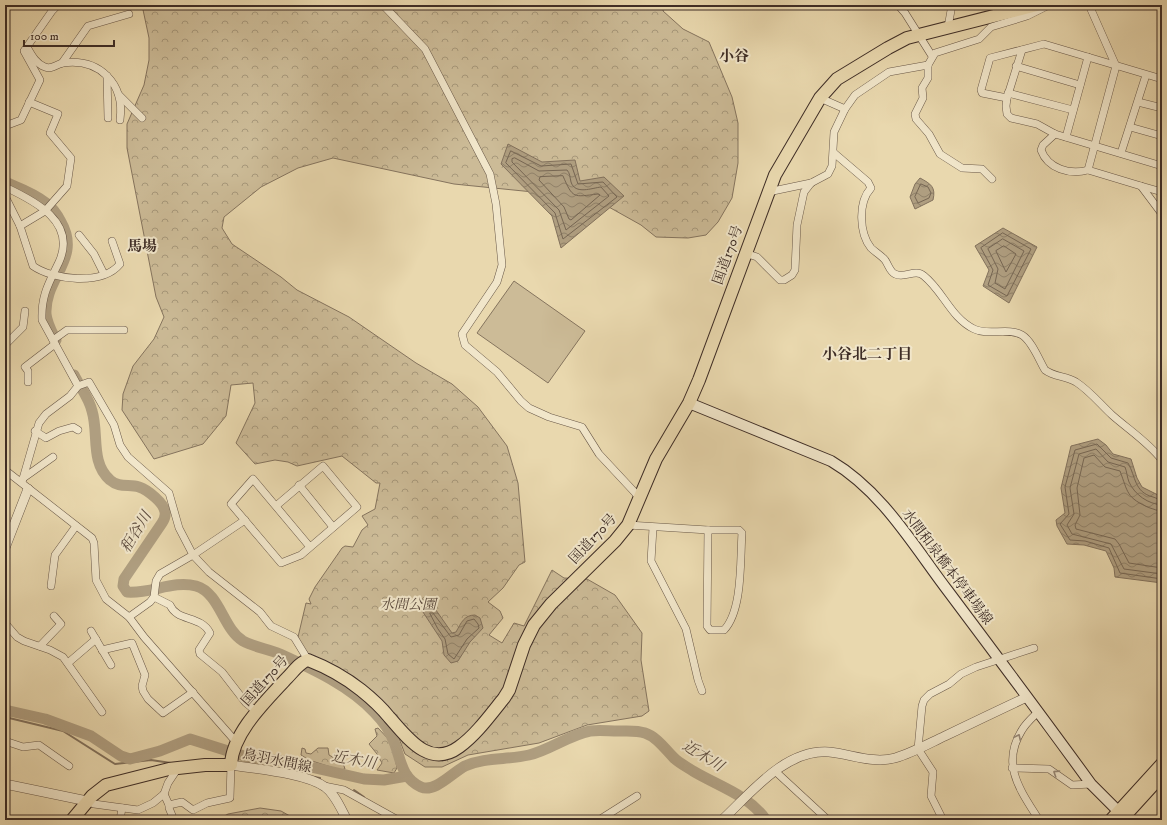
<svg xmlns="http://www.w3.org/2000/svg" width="1167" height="825" viewBox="0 0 1167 825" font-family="'IM FELL DW Pica','Noto Serif JP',serif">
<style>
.forest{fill:url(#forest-crowns);stroke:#85745e}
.pitch{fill:#ccbb97;stroke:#85745e}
.water{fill:url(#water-waves);stroke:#82715c}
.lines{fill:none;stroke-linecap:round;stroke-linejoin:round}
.shore{stroke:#766653;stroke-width:1}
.stream{stroke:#82715c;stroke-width:2}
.river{stroke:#af9e80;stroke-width:11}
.minor-casing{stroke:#695848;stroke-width:8}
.tertiary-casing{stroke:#695848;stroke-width:10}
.secondary-casing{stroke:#3e2d26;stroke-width:12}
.trunk-casing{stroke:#3e2d26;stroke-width:14}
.minor{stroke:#f1e6ca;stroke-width:7}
.tertiary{stroke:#f1e6ca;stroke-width:9}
.secondary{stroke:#f1e6ca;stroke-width:10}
.trunk{stroke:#e9d8ae;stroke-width:12}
.oneway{stroke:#988a78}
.labels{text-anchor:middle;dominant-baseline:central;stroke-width:4;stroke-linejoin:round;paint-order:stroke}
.street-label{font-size:14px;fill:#3e2d26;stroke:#f1e6ca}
.park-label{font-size:14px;font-style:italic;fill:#5a493d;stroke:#f1e6ca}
.neighbourhood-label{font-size:15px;font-weight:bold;fill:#3e2d26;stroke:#f1e6ca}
.water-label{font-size:15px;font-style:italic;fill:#5a493c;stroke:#f1e6ca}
</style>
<defs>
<pattern id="forest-crowns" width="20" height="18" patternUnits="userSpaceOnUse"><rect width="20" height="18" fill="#ccbb97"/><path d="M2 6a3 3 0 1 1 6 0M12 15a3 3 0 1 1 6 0" fill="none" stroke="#a7987b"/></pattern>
<pattern id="water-waves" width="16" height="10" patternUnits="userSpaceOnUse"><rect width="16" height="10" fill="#af9e80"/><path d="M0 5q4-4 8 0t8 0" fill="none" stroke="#908169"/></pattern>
</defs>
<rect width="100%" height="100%" fill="#e9d8ae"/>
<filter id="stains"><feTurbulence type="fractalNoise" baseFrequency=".005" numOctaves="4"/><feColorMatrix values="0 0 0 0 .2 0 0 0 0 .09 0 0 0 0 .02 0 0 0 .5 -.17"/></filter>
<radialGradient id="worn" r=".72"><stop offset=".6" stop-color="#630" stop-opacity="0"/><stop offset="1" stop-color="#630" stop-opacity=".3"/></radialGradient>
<!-- forest -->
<g class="forest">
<polygon points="142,5 664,5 663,11 683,29 709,42 732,97 738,123 738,163 732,198 718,222 706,235 688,238 656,237 641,225 607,206 553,194 454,184 333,158 298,168 261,187 224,217 222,228 232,244 281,277 297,290 349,317 416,363 452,384 478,407 507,446 518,483 525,562 519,565 503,588 488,602 500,611 503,618 489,635 502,643 514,623 524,626 552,570 564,578 587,579 615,595 642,633 641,660 649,711 642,716 587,725 539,743 468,755 442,767 425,767 405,754 396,731 364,699 307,656 298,637 306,603 311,604 309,599 315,587 342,548 345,546 353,547 362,530 368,525 362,516 375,509 380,483 376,483 342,456 297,466 288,462 275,460 255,464 236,443 255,403 253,383 231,385 226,416 203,444 154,459 122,410 123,394 133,366 154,339 164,317 156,297 127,148 127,124 144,85 149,60 149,38"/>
<polygon points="378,728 392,743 397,768 394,773 377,770 382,763 377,754 369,744 377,736 375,729"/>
<polygon points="302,748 305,749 306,753 311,754 318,748 328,748 329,755 343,763 345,769 340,770 309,760 301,755"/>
<polygon points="260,808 281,811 297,820 217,820 228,814"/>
</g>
<!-- pitch -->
<polygon class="pitch" points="514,281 585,331 548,383 477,333"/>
<!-- water -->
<g class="water">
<polygon points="508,144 542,162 575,160 580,181 604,177 624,196 561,248 552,216 501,164"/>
<path d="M920,178C931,184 936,187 933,200L915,209L910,197L915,184Z"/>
<polygon points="1003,228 1037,247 1009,303 983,286 989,270 975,246"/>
<polygon points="1098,439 1106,445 1113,454 1131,459 1137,478 1142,487 1162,497 1162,583 1115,577 1114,568 1106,551 1084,545 1067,544 1057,526 1056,520 1065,513 1061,488 1071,446"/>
<path d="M422,599L431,603L452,633L456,632C461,623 464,615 475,615L480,618L483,628L470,642L458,661L451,663L444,655L442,641L419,606V600Z"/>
</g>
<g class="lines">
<!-- shore -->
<g class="shore">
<polygon points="511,151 541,166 571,164 578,184 603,182 617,197 563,239 555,213 506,163"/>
<path d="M515,158L539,171L567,170C570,173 570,178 571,182C575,195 592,188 601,187L609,196L566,230L559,210L512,162V159Z"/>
<path d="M563,176C573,199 573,197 598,194L600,195L571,220L569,219L564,207L539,180L540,177Z"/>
<polygon points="921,184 928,187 931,193 929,198 918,203 915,197"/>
<polygon points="1003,233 1031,249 1007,296 988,285 993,270 981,248"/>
<polygon points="1003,239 1024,251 1005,289 995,283 998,269 988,249"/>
<polygon points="1004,246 1016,254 1006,272 996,251"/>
<path d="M1162,500C1158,500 1157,498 1153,497C1134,492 1136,477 1128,463L1111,458L1097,444L1075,450L1065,487L1069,514L1060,524L1070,540L1085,541L1109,548L1120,573L1162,579"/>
<path d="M1162,505C1148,504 1135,495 1129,482C1127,477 1127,472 1125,467L1108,462L1096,449L1079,454L1070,488L1074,514L1067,525L1072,534L1111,544L1124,569L1162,574"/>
<path d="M1162,511C1157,511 1154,509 1150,508C1126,498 1128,492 1120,471L1105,467L1094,455L1084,458L1077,488L1080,515L1075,525L1076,529L1115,539L1119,544L1129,563L1162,568"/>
<polygon points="430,613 433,613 451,637 459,635 467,621 474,619 478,624 479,628 467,639 454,659 448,654 445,639 438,629"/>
</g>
<!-- stream -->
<g class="stream">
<polyline points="5,717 63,731 115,764 151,760 171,763"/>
<polyline points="314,777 320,778"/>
<polyline points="354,790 364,797"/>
</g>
<!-- river -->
<g class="river">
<path d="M5,182C19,188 34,193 46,203C53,208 57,214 61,222C82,259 44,278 46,314C47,324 52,332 56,340"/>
<path d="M74,375C80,387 89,398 92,411C99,433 90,463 110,480C119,488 129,484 139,487C148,490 164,503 165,512C166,517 164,520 162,523L124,579L123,586L127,592C151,594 173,580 196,586C220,593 223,629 243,641C254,647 268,649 280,654C313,669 350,686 375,713C383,721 390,731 394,742C401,759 401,778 421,787C435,793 453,772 465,766C485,757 507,760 529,755C550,750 569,735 590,731C599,730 609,731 618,731C626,731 637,730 645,733C657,737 665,749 674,758C679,763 687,767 693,771C718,786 749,795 766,820"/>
<polyline points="5,710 45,719 91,736 121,756 130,759 160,751 190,739 247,757 284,761 364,779 384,780 407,776"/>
</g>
<!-- minor casing -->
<g class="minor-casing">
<g id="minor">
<polyline points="383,5 425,49 490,174 496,204 502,265 497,282 462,334 465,345 497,372 521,401 529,408 549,417 582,427 599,454 640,498"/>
<polyline points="898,5 905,13 932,56"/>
<polyline points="1089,5 1116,66 1088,170 1141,186 1162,214"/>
<polyline points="948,27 952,5"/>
<path d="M27,47C31,54 36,64 45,67C52,70 56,64 63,63C99,58 125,83 120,120"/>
<polyline points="1022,50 1007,98 1006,106 1007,114 1011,118 1037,124 1055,134 1162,166"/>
<polyline points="62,63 88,26 129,14"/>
<polyline points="1016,66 1080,85"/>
<polyline points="107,76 108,118"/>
<polyline points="1008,93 1073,110"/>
<polyline points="119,95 142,118"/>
<polyline points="820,98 845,109"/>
<polyline points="1007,98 982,93 981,90 990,58 1044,44 1162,79"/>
<polyline points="1138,102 1162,108"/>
<polyline points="5,126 21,120 40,80 24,51 52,11 58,5"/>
<polyline points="1130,127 1162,136"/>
<path d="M1055,134L1043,145L1041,150C1048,169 1070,175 1088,170"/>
<polyline points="1066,137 1088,57"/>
<path d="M834,153L868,182L871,188C858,202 859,233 871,248C875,252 881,255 885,260C888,264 890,272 895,274C905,279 915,268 924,276C943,291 951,318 974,329C988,336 1008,327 1022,335C1032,341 1039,360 1045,370C1054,377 1066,376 1076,382C1090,391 1100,404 1112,415C1129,430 1148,442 1162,460"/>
<polyline points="1121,153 1146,75"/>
<polyline points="992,179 982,169 962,168 940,154 929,134 916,119 915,114 923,98 922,88 928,78 928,65 935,53 979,39 991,27 1027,16 1049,5"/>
<polyline points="1141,186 1162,192"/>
<path d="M5,187C35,201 77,222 59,262C49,283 41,295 42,320L78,386"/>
<polyline points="768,192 811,183"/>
<path d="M5,196L20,226L33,266C53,280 102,286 120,264L112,241"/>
<polyline points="20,226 45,211 67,186 71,158 50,133 58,114 29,102"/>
<polyline points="79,235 94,254 104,274"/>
<polyline points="745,253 757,257 780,280 784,280 792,275 795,270 797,225 804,192 811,183 828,174 832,166 834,132 845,109 855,95 889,72 928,65"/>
<polyline points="53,340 67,330 124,330"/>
<polyline points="5,345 23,327 25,311"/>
<polyline points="28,382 28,371 25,367 55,344"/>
<polyline points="35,431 46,438 59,431 73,427 78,430"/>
<polyline points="5,470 92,538 94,543 96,580 106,599 129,617 144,637 237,743"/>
<polyline points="22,479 53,457"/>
<polyline points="22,482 39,423 46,414 70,396 78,386 89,382 114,425 120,445 128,457 169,493 179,528 193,555 209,572 260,612 271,626 294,637 308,660"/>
<polyline points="299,485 333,527"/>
<polyline points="276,506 323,466 357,507 301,555 281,563 231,504 253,479 310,547"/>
<polyline points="628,525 708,530"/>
<polyline points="653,528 651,561 686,629 698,680 702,691"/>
<path d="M708,530H739L742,533C740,559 743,610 724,630H710L707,626Z"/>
<polyline points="51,586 55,555 76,526"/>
<path d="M154,597L170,605C177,622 201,615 210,633L199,650L200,654L222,672L246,703L257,712"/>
<polyline points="129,617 150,602 154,597 156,581 160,574 193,555 245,520"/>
<polyline points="5,623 17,637 24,641 50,650 63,657 102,712"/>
<polyline points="91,631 111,665"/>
<polyline points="40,646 61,624 54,616"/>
<polyline points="102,650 132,643 145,675 142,686 143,691 148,699 163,713 193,692"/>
<polyline points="68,663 96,639"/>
<path d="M1038,712C1033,717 1026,723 1022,730C1000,765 1021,791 1039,820"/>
<polyline points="5,741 23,747 39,745 69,766"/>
<polyline points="1012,768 1049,769 1072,785 1091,784"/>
<polyline points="775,771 828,820"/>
<polyline points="324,786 344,790 398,820"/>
<polyline points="164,794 169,805 182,802 193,810 207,803 230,798 231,765"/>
<polyline points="87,801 94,804 138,810 153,803 164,794 168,783 178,768"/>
<polyline points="169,805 169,808 174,820"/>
<polyline points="120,820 122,808"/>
<polyline points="599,820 637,796"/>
<polyline points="943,820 931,796 933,772 918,749 922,706 924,700 930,694 949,684 961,674 976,667 1034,648"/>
</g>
</g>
<!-- tertiary casing -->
<g class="tertiary-casing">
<g id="tertiary">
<polyline points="5,548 28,489"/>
<path d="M231,765C255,769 306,773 325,787C335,794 341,809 347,820"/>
<polyline points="5,784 87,801"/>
<path d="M722,820C751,793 785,749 829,752C851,754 873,764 895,758C912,753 928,744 945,736C972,723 999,710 1027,697"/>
</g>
</g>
<!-- secondary casing -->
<g class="secondary-casing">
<path id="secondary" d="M689,403L831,461C882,491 913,545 948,591C996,655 1044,719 1091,784L1124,817"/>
</g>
<!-- trunk casing -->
<g class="trunk-casing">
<g id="trunk">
<polyline points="1122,819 1162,775"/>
<path d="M72,820L92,796L106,785L169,769L205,765H231C232,733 266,701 287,678C293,672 300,662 308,660C326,667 346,678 361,690C371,698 381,707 389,717C407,737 429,769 459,747C476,735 491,714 504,698L509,690L524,645L534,625L551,604L615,541L628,525L656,459L689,403L699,380L775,175L820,98L837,79L888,48L907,38L1037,5"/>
<polyline points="1111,820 1162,764"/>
</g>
</g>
<!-- minor -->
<use href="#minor" class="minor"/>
<!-- tertiary -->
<use href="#tertiary" class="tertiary"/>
<!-- secondary -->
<use href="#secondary" class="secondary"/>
<!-- trunk -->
<use href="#trunk" class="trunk"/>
</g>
<!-- one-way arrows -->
<defs><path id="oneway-chevron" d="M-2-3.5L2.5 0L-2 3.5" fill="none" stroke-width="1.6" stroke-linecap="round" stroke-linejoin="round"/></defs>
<g class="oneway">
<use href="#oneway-chevron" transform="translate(1018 737) rotate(-65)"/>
<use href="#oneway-chevron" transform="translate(1056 773) rotate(-147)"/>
</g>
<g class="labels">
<!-- street labels -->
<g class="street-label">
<text transform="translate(728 255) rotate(-70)">国道170号</text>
<text transform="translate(593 539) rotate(-47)">国道170号</text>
<text transform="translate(947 567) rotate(53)">水間和泉橋本停車場線</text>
<text transform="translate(265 681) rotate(-48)">国道170号</text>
<text transform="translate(277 761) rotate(12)">鳥羽水間線</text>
</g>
<!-- park labels -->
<g class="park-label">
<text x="408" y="605">水間公園</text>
</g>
<!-- neighbourhood labels -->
<g class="neighbourhood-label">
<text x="734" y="56">小谷</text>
<text x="142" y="246">馬場</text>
<text x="867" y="354">小谷北二丁目</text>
</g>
<!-- water labels -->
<g class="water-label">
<text transform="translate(136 532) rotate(-59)">秬谷川</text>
<text transform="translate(703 756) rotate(32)">近木川</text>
<text transform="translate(354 760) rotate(10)">近木川</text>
</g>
</g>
<!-- margin -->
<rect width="1167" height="825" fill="none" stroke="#e9d8ae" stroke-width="20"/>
<rect x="6" y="6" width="1155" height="813" fill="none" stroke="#3e2d26" stroke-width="2"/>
<rect x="10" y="10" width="1147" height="805" fill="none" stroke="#3e2d26"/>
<!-- scale -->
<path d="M24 40v6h90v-6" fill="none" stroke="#3e2d26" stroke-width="2"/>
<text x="30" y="40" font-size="12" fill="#3e2d26" stroke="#f1e6ca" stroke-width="3" paint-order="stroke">100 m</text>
<rect width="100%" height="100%" filter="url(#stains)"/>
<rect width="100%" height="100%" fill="url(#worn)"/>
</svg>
